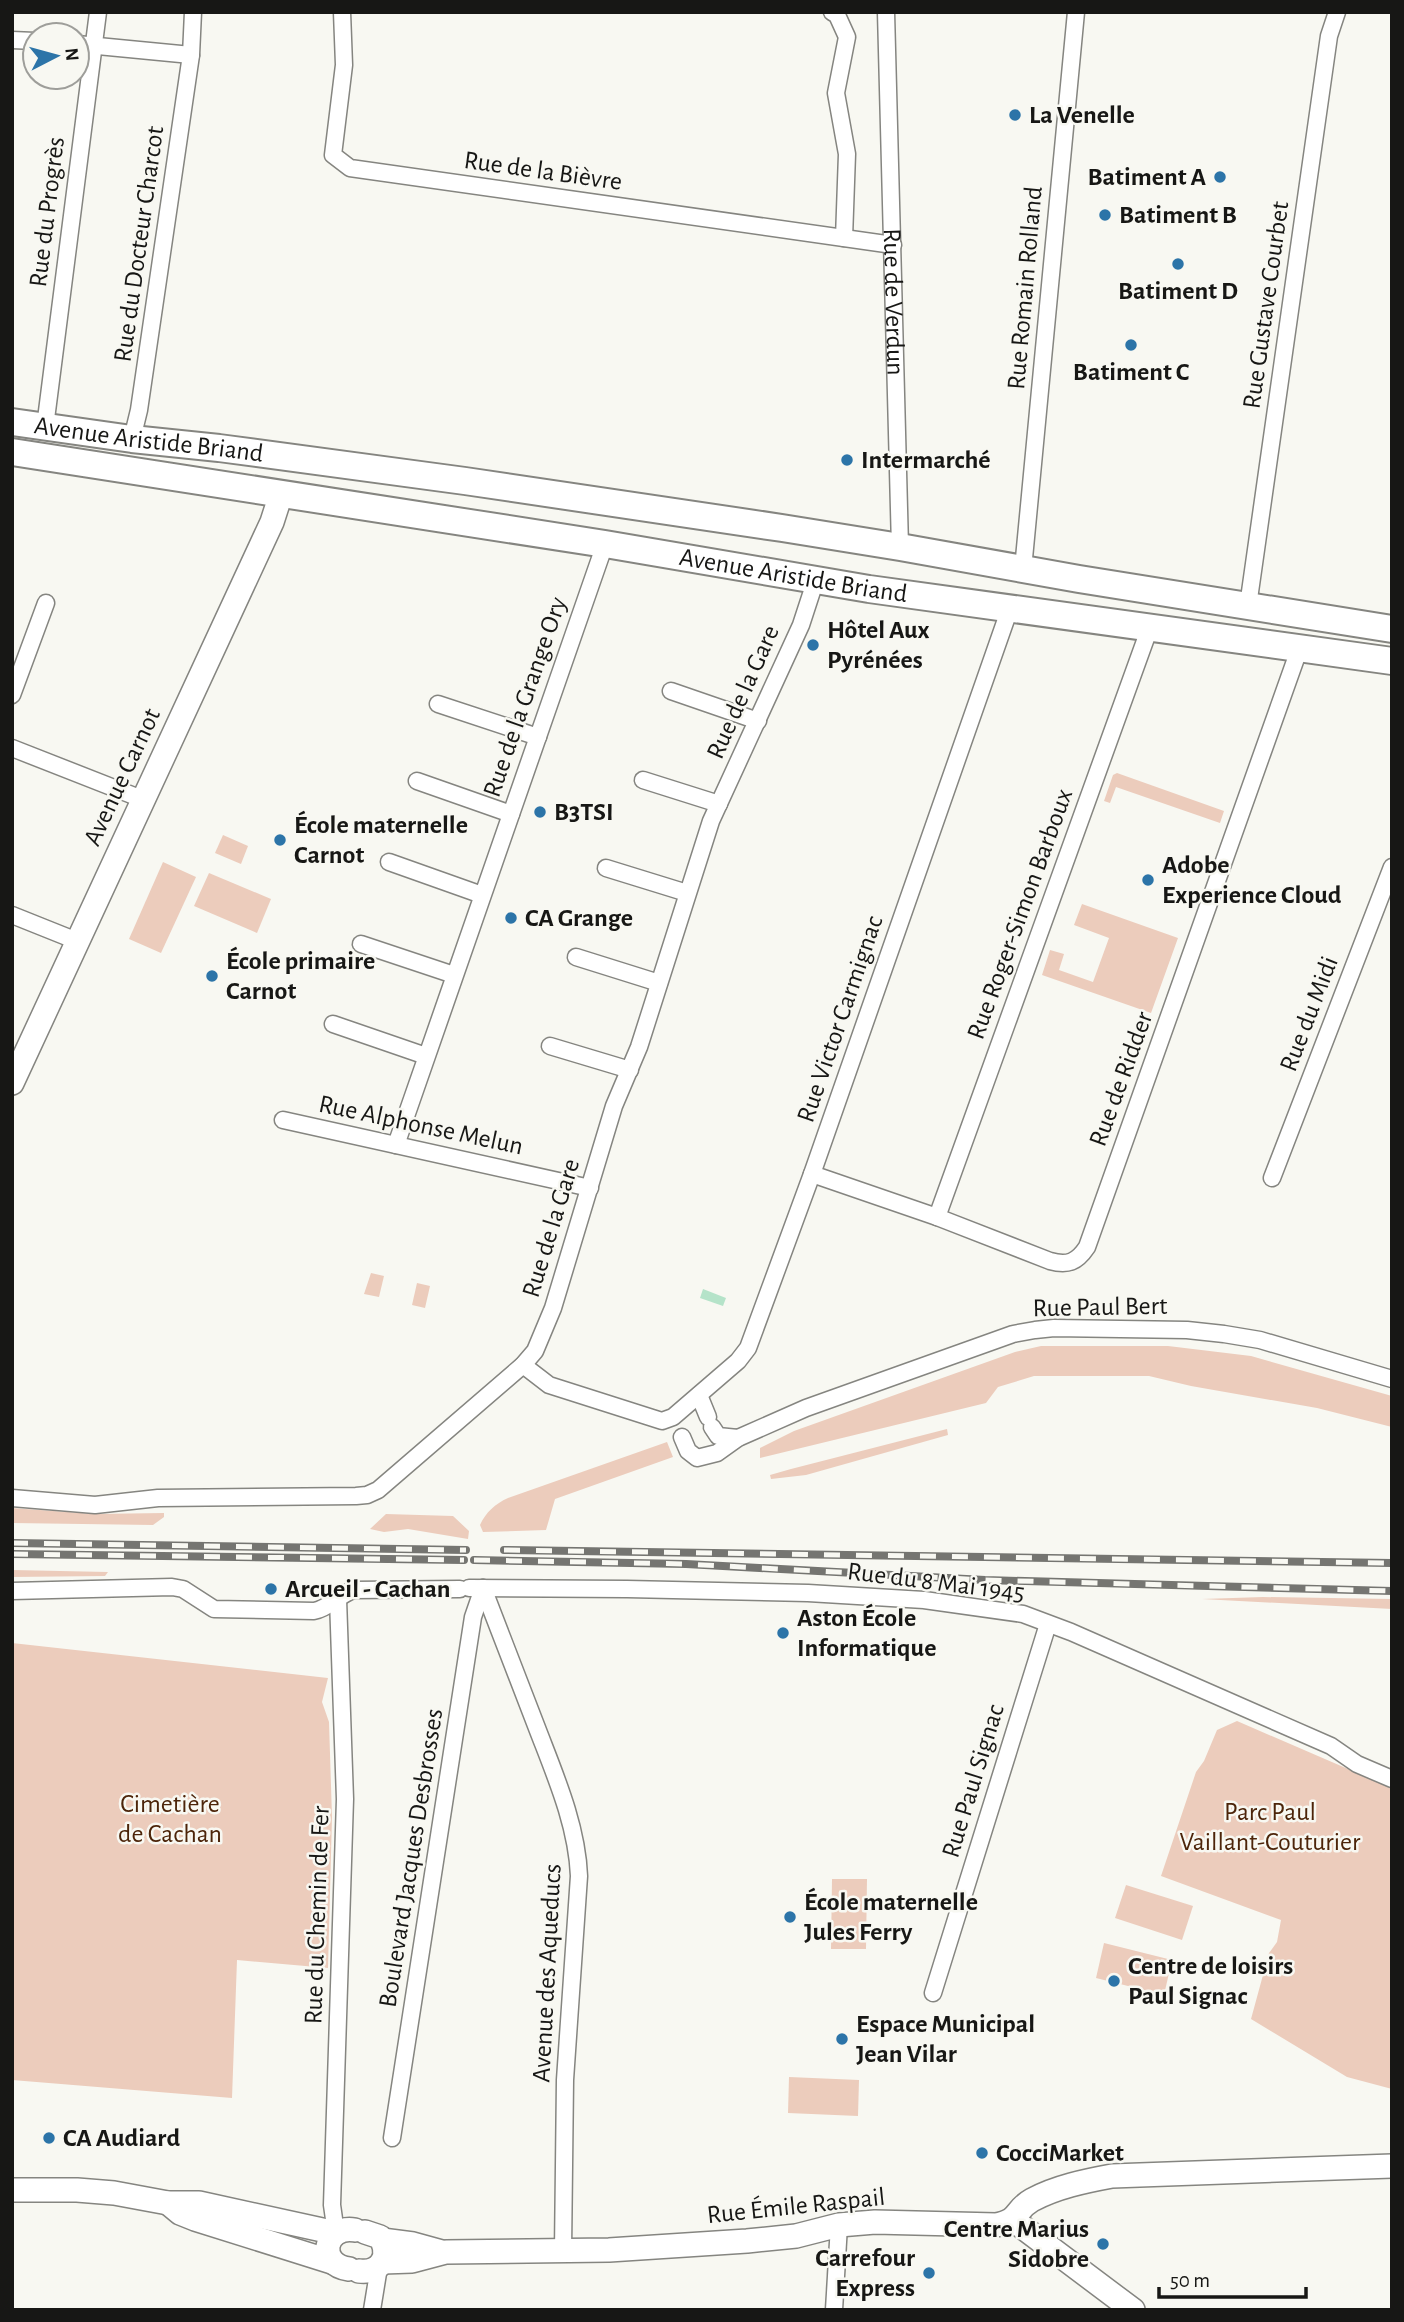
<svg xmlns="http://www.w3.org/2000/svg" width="1404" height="2322" viewBox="0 0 1404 2322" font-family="'Alegreya Sans',sans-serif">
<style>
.green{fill:#ecccbc}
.water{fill:#b5e3c9}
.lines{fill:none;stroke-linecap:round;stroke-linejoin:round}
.street-casing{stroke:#858580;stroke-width:19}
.secondary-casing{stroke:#858580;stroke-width:26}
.primary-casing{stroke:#858580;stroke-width:30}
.street{stroke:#fff;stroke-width:16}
.secondary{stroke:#fff;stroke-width:23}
.primary{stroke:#fff;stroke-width:26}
.rail-casing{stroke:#757571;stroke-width:8}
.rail{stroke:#f8f8f2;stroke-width:5;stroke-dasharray:16;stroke-linecap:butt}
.poi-dot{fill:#2c74a8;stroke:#f8f8f2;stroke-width:2.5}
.labels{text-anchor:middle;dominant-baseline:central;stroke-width:5;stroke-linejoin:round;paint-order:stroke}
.poi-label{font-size:26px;font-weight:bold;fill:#171715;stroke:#f8f8f2;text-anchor:start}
.street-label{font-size:26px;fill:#171715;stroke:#f8f8f2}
.park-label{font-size:26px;fill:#4c2409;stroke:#f8f8f2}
</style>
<rect width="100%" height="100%" fill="#f8f8f2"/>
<!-- green -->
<g class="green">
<polygon points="1117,773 1224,811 1220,823 1116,787 1110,803 1104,801 1113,775"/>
<polygon points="223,835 248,846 241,864 215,853"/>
<polygon points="163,862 196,877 161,953 129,939"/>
<polygon points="209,873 271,899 257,933 194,906"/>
<polygon points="1082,904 1178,938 1151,1013 1042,975 1050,950 1064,954 1059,970 1093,982 1109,938 1074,925"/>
<polygon points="371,1273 384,1276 379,1297 364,1294"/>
<polygon points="417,1283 430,1286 425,1308 412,1305"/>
<polygon points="1041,1346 1168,1346 1251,1356 1392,1396 1392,1427 1317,1408 1191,1386 1149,1376 1034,1376 998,1387 986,1403 760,1458 760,1448 794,1431 1015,1352"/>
<polygon points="947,1429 948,1435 806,1475 771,1479 770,1475 791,1469"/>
<path d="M667,1442L673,1457L555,1499L546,1530L483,1532L480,1525C486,1512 495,1504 508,1498Z"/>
<polygon points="12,1508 95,1514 164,1513 164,1517 153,1525 12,1523"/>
<polygon points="386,1514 453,1516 469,1531 468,1539 408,1529 384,1532 370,1529"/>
<polygon points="12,1570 108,1572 105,1576 12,1577"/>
<polygon points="1263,1597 1392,1599 1392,1609 1202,1599"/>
<polygon points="12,1643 328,1678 322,1702 329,1722 332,1817 328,1968 237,1960 232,2098 12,2080"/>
<polygon points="1237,1721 1392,1788 1392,2089 1347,2077 1251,2019 1269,1953 1277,1942 1281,1920 1161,1876 1196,1772 1204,1761 1217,1730"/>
<polygon points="832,1879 867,1879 866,1949 831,1949"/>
<polygon points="1126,1885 1193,1906 1182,1940 1115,1918"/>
<polygon points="1104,1943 1172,1960 1164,1995 1096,1978"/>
<polygon points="789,2077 859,2080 858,2116 788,2113"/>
</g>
<!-- water -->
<polygon class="water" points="703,1289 726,1298 723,1306 700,1298"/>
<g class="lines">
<!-- street casing -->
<g class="street-casing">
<g id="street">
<polyline points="342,12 344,65 333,155 350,168 893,245"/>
<polyline points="832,12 837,15 847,37 836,93 847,154 844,238"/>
<path id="s1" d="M886,12L900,547"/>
<polyline points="12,40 35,41"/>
<polyline points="77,44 191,55"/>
<polyline points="45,427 98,12"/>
<polyline points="132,439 139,410 191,55 193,12"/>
<polyline points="1023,569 1076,12"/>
<polyline points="1248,606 1329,36 1337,12"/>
<polyline points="671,691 758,721"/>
<polyline points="12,695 46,603"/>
<polyline points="438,704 538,737"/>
<polyline points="12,748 142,799"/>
<polyline points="643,780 719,804"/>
<polyline points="417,781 511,814"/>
<polyline points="389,862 482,895"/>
<polyline points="606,868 687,893"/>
<polyline points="12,915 77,941"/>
<polyline points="361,944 454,975"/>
<polyline points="576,957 659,983"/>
<polyline points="333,1024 426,1056"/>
<polyline points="550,1046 630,1070"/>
<polyline points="283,1120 590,1188"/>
<polyline points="396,1145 605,544"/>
<path d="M812,1174L937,1217L1050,1261C1068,1266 1077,1262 1087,1247L1300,647"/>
<polyline points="1272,1178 1392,867"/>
<polyline points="937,1217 1150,627"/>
<polyline points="523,1365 549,1385 662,1421 673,1417 738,1361 748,1348 812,1174 1010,608"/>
<polyline points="699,1395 708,1417"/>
<polyline points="712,1427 718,1436 738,1438"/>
<polyline points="682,1437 688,1451 697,1458 717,1453 738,1438 806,1408 1013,1334 1035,1330 1054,1328 1187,1330 1224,1334 1260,1340 1392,1379"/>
<polyline points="12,1498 95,1505 158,1498 356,1496 367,1495 378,1490 523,1365 535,1351 553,1308 614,1106 639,1047 711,821 801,625 816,579"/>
<polyline points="469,1588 627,1589 808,1593 924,1600 1023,1614 1071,1632 1331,1746 1357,1764 1392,1779"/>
<path d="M483,1588C501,1634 519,1681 537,1728C555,1775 577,1825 579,1876L565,2080L563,2251"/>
<path d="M12,1591L172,1587L183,1589L214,1609L314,1611C330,1608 339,1594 354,1590L460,1589"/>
<polyline points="933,1993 1048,1624"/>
<polyline points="392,2138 473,1617 483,1588"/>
<polyline points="336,2233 332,2205 345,1799 338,1599"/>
<polyline points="372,2310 379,2267"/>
<polyline points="834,2310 839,2225"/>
</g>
</g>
<!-- secondary casing -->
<g class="secondary-casing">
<g id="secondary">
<polyline points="12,1083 272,522 281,494"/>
<polyline points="12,2190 77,2190 114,2193 168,2203 199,2203 336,2233"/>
<polyline points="168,2203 180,2213 195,2219 332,2262"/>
<polyline points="1013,2220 1133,2310"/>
<polyline points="382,2240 413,2244 442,2252"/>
<path d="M383,2262L412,2261L446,2252L609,2250L747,2241L796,2236L839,2225L875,2222L996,2225C1021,2220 1014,2210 1032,2200C1056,2187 1085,2181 1112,2176L1392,2166"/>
<path d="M349,2269C317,2265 323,2225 355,2230"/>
<path d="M359,2271C380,2274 392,2256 380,2237L365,2232"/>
</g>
</g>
<!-- primary casing -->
<g class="primary-casing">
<g id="primary">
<path id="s2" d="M12,422L132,439L219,448L465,481L782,528L900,547L1079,579L1392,629"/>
<path id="s3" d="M12,452L605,544L869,589L1392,661"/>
</g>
</g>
<!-- street -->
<use href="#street" class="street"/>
<!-- secondary -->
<use href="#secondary" class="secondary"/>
<!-- primary -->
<use href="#primary" class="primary"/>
<!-- rail casing -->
<g class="rail-casing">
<g id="rail">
<polyline points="12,1543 466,1550"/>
<polyline points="504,1550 1392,1563"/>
<polyline points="12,1554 464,1560"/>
<polyline points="474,1560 686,1564 985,1580 1392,1591"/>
</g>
</g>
<!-- rail -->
<use href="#rail" class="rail"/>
</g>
<!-- markers -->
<g class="poi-dot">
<circle cx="1015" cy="115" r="7"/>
<circle cx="1220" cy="177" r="7"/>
<circle cx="1105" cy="215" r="7"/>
<circle cx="1178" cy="264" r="7"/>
<circle cx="1131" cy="345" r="7"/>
<circle cx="847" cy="460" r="7"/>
<circle cx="813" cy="645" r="7"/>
<circle cx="540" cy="812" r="7"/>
<circle cx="280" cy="840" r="7"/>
<circle cx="1148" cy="880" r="7"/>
<circle cx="511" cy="918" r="7"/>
<circle cx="212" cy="976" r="7"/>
<circle cx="271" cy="1589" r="7"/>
<circle cx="783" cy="1633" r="7"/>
<circle cx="790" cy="1917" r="7"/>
<circle cx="1114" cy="1981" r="7"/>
<circle cx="842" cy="2039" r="7"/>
<circle cx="49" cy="2138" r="7"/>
<circle cx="982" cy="2153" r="7"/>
<circle cx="1103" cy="2244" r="7"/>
<circle cx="929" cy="2273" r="7"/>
</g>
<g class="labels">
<!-- poi labels -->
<g class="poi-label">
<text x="1029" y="115">La Venelle</text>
<text x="1206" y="177" text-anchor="end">Batiment A</text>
<text x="1119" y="215">Batiment B</text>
<text x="1178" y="291" text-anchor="middle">Batiment D</text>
<text x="1131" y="372" text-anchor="middle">Batiment C</text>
<text x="861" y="460">Intermarché</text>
<text x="827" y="630">Hôtel Aux<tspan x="827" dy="30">Pyrénées</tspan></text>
<text x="554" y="812">B3TSI</text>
<text x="294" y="825">École maternelle<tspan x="294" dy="30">Carnot</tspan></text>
<text x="1162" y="865">Adobe<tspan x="1162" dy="30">Experience Cloud</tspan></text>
<text x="525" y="918">CA Grange</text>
<text x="226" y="961">École primaire<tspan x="226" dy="30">Carnot</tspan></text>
<text x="285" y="1589">Arcueil - Cachan</text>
<text x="797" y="1618">Aston École<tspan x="797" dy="30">Informatique</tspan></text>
<text x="804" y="1902">École maternelle<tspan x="804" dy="30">Jules Ferry</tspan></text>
<text x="1128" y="1966">Centre de loisirs<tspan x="1128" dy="30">Paul Signac</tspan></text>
<text x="856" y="2024">Espace Municipal<tspan x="856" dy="30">Jean Vilar</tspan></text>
<text x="63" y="2138">CA Audiard</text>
<text x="996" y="2153">CocciMarket</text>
<text x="1089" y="2229" text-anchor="end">Centre Marius<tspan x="1089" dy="30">Sidobre</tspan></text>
<text x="915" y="2258" text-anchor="end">Carrefour<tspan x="915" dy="30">Express</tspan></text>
</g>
<!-- street labels -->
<g class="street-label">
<text transform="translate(543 171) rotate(8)">Rue de la Bièvre</text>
<text transform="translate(47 212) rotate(-83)">Rue du Progrès</text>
<text transform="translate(139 244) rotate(-82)">Rue du Docteur Charcot</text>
<text transform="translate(1025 288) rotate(-85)">Rue Romain Rolland</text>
<text stroke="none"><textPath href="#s1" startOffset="290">Rue de Verdun</textPath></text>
<text transform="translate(1266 305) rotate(-82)">Rue Gustave Courbet</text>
<text stroke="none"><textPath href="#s2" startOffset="138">Avenue Aristide Briand</textPath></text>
<text stroke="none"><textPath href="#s3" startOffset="791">Avenue Aristide Briand</textPath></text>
<text transform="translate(743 692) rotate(-66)">Rue de la Gare</text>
<text transform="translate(525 697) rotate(-71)">Rue de la Grange Ory</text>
<text transform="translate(122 777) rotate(-65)">Avenue Carnot</text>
<text transform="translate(1020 914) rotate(-70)">Rue Roger-Simon Barboux</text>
<text transform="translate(1309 1014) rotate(-69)">Rue du Midi</text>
<text transform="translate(840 1019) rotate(-71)">Rue Victor Carmignac</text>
<text transform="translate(1121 1079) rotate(-70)">Rue de Ridder</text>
<text transform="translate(421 1125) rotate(12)">Rue Alphonse Melun</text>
<text transform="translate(551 1228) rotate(-73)">Rue de la Gare</text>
<text transform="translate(1100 1307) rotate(-1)">Rue Paul Bert</text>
<text transform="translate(936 1582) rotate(7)">Rue du 8 Mai 1945</text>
<text transform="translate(973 1781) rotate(-73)">Rue Paul Signac</text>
<text transform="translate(411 1858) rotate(-81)">Boulevard Jacques Desbrosses</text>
<text transform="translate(317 1915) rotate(-88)">Rue du Chemin de Fer</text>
<text transform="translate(547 1973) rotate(-87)">Avenue des Aqueducs</text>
<text transform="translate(796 2206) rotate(-6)">Rue Émile Raspail</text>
</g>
<!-- park labels -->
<g class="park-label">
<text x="170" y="1804">Cimetière<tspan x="170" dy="30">de Cachan</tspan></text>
<text x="1270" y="1812">Parc Paul<tspan x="1270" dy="30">Vaillant-Couturier</tspan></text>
</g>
</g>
<!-- border -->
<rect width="1404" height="2322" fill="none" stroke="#171715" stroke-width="28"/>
<!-- north arrow -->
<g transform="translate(56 56) rotate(84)"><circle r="33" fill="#f8f8f2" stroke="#9e9e9a" stroke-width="2"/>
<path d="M0-5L12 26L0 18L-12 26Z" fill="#2c74a8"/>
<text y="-10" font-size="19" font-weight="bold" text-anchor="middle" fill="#171715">N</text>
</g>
<!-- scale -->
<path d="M1159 2287v10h147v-10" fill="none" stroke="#171715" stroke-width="3.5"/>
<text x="1170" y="2287" font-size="21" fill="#171715" stroke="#f8f8f2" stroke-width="5" paint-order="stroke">50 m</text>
</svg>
